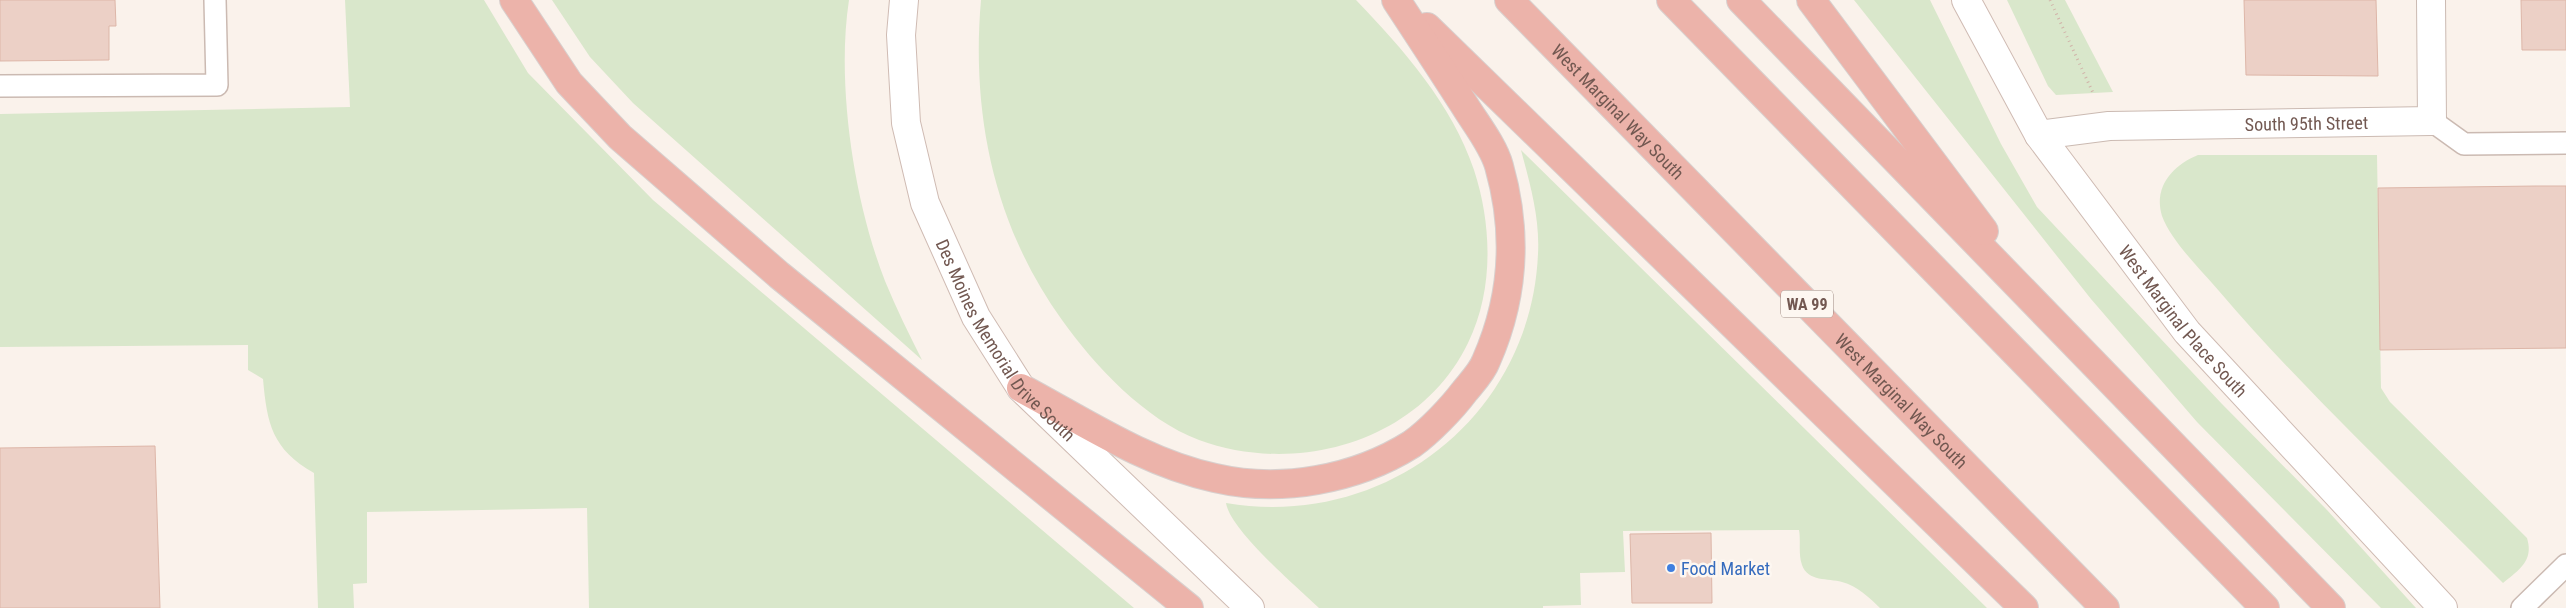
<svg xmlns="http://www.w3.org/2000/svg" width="2566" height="608" viewBox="0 0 2566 608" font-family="'Roboto Condensed',sans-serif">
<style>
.green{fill:#d9e7cb}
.building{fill:#ecd0c6;stroke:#ddb6a8}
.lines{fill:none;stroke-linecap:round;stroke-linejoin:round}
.lane-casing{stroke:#cbbab2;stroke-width:24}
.street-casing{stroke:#cbbab2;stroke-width:30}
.secondary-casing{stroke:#cfbbb3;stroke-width:30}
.highway-casing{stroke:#d8d0ce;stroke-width:30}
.path{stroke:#d1b3a9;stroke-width:3;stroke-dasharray:1 4;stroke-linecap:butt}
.lane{stroke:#fff;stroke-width:21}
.street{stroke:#fff;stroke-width:28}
.secondary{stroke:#fff;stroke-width:28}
.highway{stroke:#ecb3aa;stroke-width:28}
.shop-dot{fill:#3f7fe0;stroke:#fdf7f1;stroke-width:2}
.labels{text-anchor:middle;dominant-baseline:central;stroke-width:5;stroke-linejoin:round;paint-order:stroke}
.shield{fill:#fdf7f1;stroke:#9c8881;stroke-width:1}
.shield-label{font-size:16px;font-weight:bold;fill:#725851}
.street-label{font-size:18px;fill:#725851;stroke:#fdf7f1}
.shop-label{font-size:18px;fill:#366cbe;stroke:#fdf7f1;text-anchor:start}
</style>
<rect width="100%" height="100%" fill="#faf2eb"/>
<!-- green -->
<g class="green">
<path d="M345,0H484L528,73L653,200L1134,608H589L587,508L367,512V583L353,584L354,608H318L314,473C272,449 267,424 263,379L248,370V345L0,347V114L350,107Z"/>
<path d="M552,0H849C836,84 854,202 885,281C896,308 909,334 922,360L633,103L590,57Z"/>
<path d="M981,0H1356C1403,49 1452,104 1474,170C1492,225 1494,290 1468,343C1420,442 1297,476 1199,440C1145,420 1094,365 1062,320C994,226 971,114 981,0Z"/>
<polygon points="1854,0 1930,0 2001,144 2037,207 2222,404 2327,510 2416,608 2381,608 2197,422 2091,299"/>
<polygon points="2007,0 2065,0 2113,92 2056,95 2048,86"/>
<path d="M1521,150L1987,608H1880C1870,598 1857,586 1842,582C1828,578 1808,582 1802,565C1798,554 1801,540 1799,530L1623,531L1625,572L1580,573L1581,605L1543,606V608H1319C1297,587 1230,530 1226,503C1385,530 1531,416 1538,254C1540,218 1530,184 1521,150Z"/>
<path d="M2198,155H2377L2381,388L2390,402L2527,538C2534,561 2519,570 2503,583C2408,487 2307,394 2219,291C2202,271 2171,241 2162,216C2153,187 2173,165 2198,155Z"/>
</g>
<!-- building -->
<g class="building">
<polygon points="0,0 115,0 116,26 109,26 109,60 0,61"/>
<polygon points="2244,0 2376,0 2378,76 2246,75"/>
<polygon points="2521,0 2566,0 2566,50 2522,50"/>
<polygon points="2536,186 2566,186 2566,348 2380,350 2378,188"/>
<polygon points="155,446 160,608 0,608 0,448"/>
<polygon points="1711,533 1712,603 1632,603 1630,534"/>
</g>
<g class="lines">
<!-- lane casing -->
<g class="lane-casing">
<g id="lane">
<polyline points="0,86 217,85 215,0"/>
<polyline points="2432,121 2464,144 2566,143"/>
<polyline points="2522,608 2566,565"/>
</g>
</g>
<!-- street casing -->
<g class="street-casing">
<g id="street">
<path id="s1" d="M2039,135L2109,126L2432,121L2431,0"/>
</g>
</g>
<!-- secondary casing -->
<g class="secondary-casing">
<g id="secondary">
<path id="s2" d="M904,0L901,35L906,123L925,203L976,317L1021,388L1250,608"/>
<path id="s3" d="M1966,0L2039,135L2187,332L2443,608"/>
</g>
</g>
<!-- highway casing -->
<g class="highway-casing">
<g id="highway">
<polyline points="514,0 569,83 620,137 779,275 1189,608"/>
<path id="s4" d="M1509,0L2105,608"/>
<polyline points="1671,0 2265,608"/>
<polyline points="1741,0 2331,608"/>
<polyline points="1811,0 1984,231"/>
<polyline points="1427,27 2024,608"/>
<path d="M1021,388C1083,421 1145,463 1215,478C1280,493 1355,480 1412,444C1429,432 1452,408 1464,392C1472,382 1482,372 1486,361C1514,298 1518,233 1499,166C1493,145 1476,124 1465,106C1442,70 1419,35 1396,0"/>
</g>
</g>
<!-- path -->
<polyline class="path" points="2050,0 2094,95"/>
<!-- lane -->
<use href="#lane" class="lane"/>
<!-- street -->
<use href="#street" class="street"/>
<!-- secondary -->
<use href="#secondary" class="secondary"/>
<!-- highway -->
<use href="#highway" class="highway"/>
</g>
<!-- markers -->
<circle class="shop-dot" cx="1671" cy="568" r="5"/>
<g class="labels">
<!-- shield labels -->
<rect class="shield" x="1781" y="290.5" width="52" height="27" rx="4"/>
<g class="shield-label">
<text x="1807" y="304">WA 99</text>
</g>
<!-- street labels -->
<g class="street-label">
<text stroke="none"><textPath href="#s4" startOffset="156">West Marginal Way South</textPath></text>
<text stroke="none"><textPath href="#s1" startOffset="268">South 95th Street</textPath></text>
<text stroke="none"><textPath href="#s3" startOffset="389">West Marginal Place South</textPath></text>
<text stroke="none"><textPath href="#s2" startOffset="366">Des Moines Memorial Drive South</textPath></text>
<text stroke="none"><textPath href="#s4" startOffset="561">West Marginal Way South</textPath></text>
</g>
<!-- shop labels -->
<g class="shop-label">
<text x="1681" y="568">Food Market</text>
</g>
</g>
</svg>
